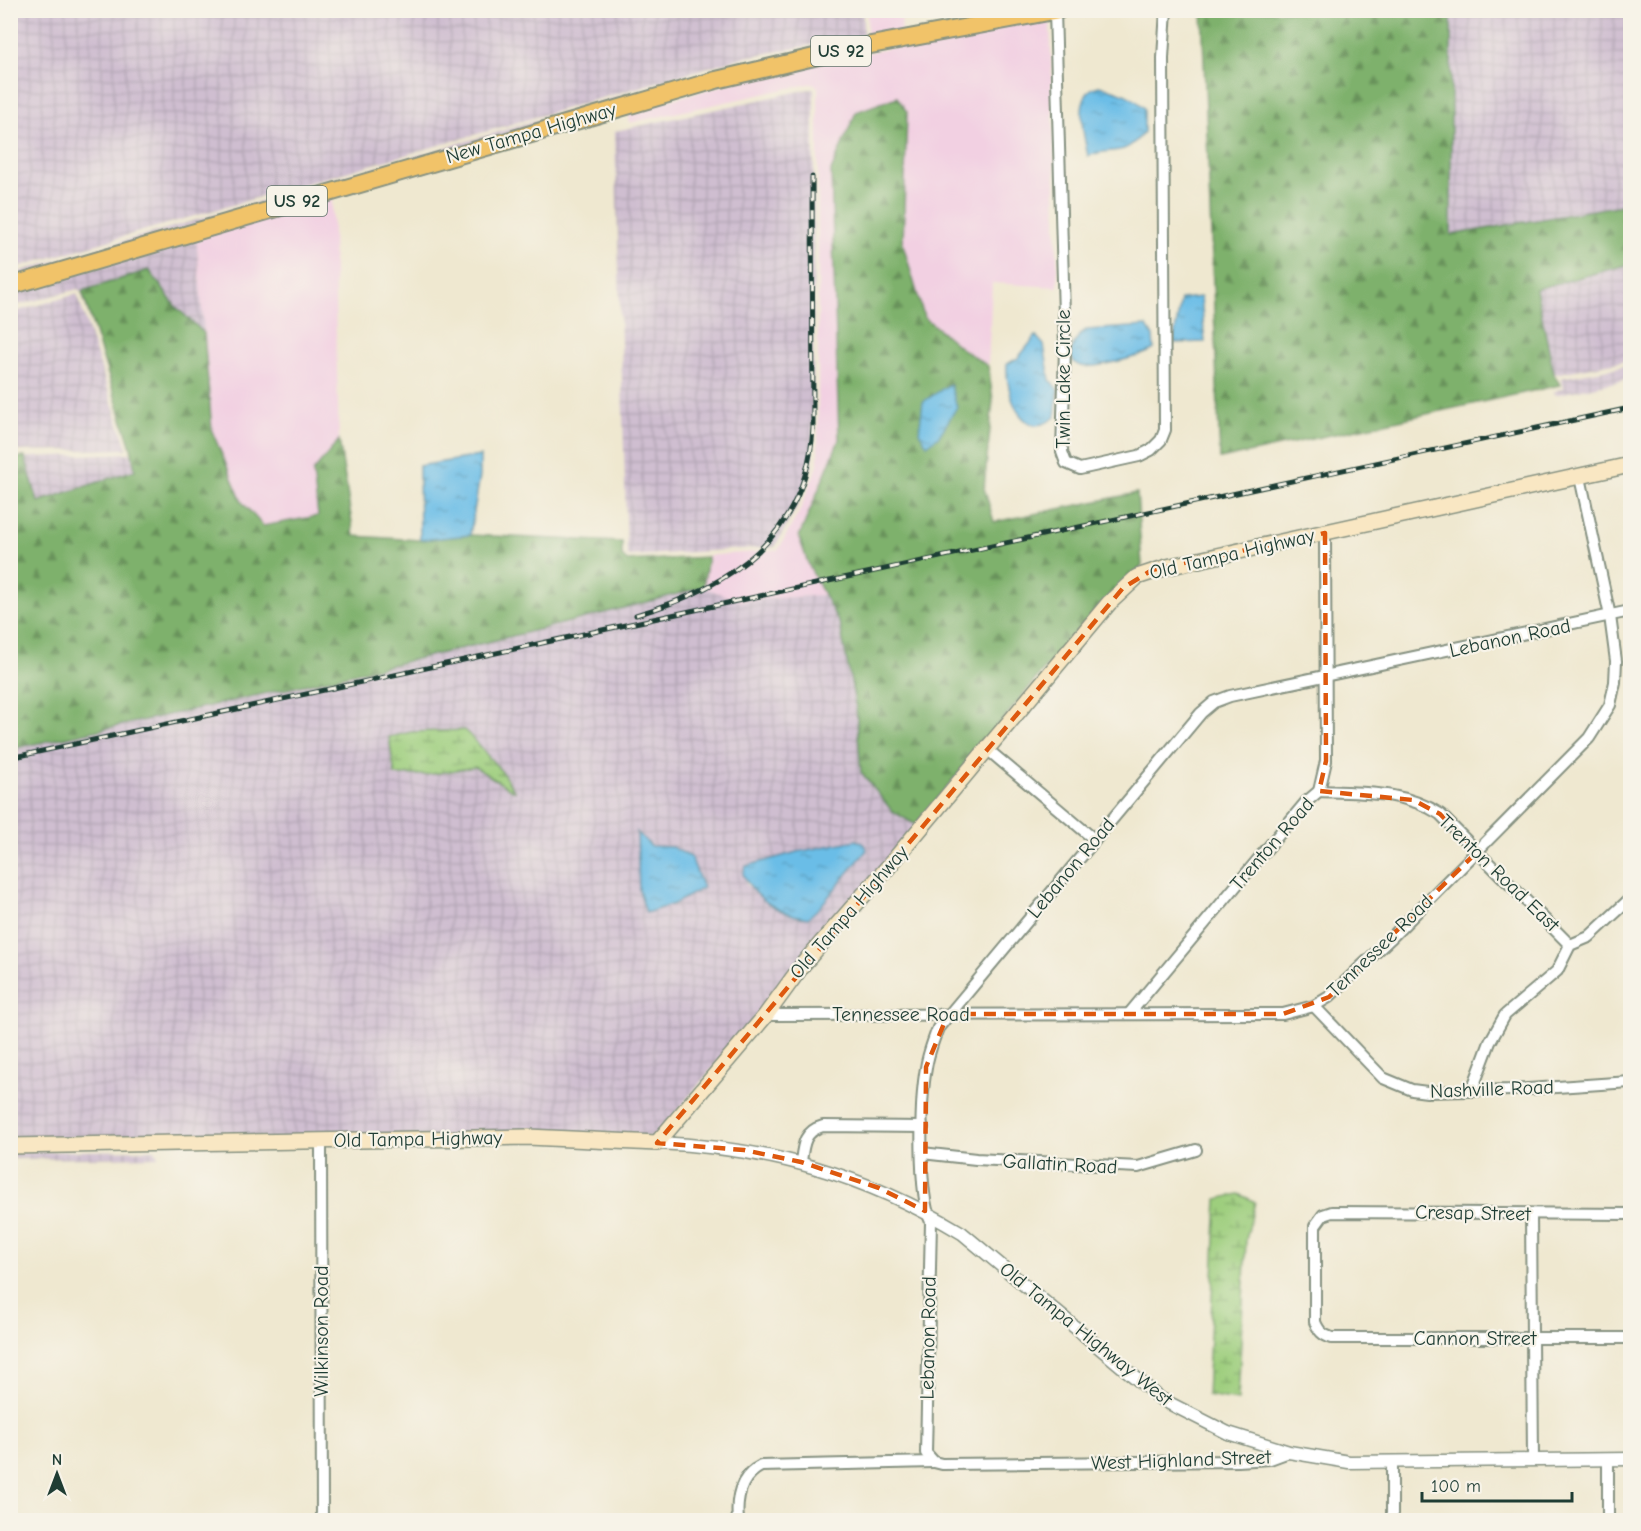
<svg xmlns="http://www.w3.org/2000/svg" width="1641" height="1531" viewBox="0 0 1641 1531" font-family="'Comic Neue',sans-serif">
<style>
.built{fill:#f2d0e2}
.industrial{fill:url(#industrial-grid);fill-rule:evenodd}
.forest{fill:url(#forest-firs);stroke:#4e7750;stroke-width:1.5}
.wetland{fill:url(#wetland-marsh);stroke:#5e8658;stroke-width:1.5}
.water{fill:url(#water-ripples);stroke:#457d8e;stroke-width:1.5}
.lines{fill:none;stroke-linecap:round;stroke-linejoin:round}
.minor-casing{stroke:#879282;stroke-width:14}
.tertiary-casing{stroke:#879282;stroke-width:15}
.secondary-casing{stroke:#879282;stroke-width:18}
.primary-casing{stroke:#879282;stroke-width:20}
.minor{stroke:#fff;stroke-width:10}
.tertiary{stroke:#fff;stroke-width:12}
.secondary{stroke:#f9e7c3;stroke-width:15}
.primary{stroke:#f1c369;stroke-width:16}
.rail-casing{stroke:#1f3d34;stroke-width:5}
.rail{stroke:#f7f3e8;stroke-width:3;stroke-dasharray:9;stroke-linecap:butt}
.marked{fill:none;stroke:#de580e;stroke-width:4.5;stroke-dasharray:12 8;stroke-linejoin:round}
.labels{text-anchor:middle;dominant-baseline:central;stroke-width:4.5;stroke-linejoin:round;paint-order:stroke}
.shield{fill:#f7f3e8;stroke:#60746a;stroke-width:1.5}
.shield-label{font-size:18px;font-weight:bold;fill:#1f3d34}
.street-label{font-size:20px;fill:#1f3d34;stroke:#f7f3e8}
</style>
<defs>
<pattern id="industrial-grid" width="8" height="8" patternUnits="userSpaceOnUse" patternTransform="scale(1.5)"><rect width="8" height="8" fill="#cfbed0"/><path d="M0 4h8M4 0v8" fill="none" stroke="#b1a4b3"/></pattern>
<pattern id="forest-firs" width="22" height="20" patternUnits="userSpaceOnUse" patternTransform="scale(1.5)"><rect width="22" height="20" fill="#7eb16c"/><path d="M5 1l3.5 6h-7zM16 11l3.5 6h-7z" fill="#67915a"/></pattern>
<pattern id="wetland-marsh" width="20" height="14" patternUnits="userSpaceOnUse" patternTransform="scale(1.5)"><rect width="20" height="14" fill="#9dce7d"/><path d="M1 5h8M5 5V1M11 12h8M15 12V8" fill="none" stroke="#7fa867"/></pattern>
<pattern id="water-ripples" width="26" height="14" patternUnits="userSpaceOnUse" patternTransform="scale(1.5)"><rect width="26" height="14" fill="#6bbde7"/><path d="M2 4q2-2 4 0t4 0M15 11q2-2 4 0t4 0" fill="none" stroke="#579bbc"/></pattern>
</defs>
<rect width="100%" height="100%" fill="#f7f3e8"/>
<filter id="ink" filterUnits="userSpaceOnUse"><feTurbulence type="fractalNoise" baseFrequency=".0167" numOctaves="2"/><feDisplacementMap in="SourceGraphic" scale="12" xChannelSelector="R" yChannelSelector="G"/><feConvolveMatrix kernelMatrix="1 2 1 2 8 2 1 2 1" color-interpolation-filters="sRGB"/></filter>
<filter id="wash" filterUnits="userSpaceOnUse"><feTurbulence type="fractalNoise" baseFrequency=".008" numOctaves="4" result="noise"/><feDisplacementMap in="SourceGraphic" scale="24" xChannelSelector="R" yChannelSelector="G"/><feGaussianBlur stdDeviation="1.35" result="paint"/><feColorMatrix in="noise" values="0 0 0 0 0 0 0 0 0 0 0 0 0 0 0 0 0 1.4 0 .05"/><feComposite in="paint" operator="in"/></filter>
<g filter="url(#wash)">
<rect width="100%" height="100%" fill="#efe8d0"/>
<!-- built -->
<g class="built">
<polygon points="867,11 902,11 901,34 867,39"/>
<polygon points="1050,18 1058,287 992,283 988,366 961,348 924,317 903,244 907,112 831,171 839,440 799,537 824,595 739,601 703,587 708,558 704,556 778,550 800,510 818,465 818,87 813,83 629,123 629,111 787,68"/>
<polygon points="332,197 339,440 313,472 318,516 263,527 242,502 212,431 196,237"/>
</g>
<!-- industrial -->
<g class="industrial">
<polygon points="11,10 863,10 863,36 740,58 11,269"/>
<polygon points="1451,11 1630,11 1630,244 1621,205 1451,235"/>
<polygon points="814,88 813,465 797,507 775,547 627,556 615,131"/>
<polygon points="628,94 628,99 11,279 11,274"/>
<polygon points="196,237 204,333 176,307 149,270 82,291 97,340 81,292 78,289 11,307 11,292"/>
<polygon points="1630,264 1630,360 1554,374 1536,289"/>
<polygon points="77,294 127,449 11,451 11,313"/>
<polygon points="1630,365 1630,379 1554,395 1554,392 1564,387 1561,378"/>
<polygon points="130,453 135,470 38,503 25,458 11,458"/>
<path d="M703,587L739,601L824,595L840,625L856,708L861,772L916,825L655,1137L11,1141L10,749L340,678L572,622ZM465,730L514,791L475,767L426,775H395ZM637,833L651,847L695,865L696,877L702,888L646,913L639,890ZM842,842L867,850L820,907L808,918L774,907L747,885L743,874L746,866Z"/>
<polygon points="155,1150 158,1157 11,1159 10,1152"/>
</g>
<!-- forest -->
<g class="forest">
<polygon points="1202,11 1451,11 1451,235 1622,205 1630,244 1630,264 1536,289 1554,374 1560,385 1220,459"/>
<polygon points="897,97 907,112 903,244 924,317 961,348 988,366 993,400 984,488 994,522 1137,493 1142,566 1073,634 916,825 892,811 861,772 856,708 840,625 809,566 799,537 839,440 831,171 856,112"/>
<path d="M149,270L176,307L204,333L212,431L242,502L263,526L318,516L313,472L339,440L354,536L420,540L470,535L622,542V556L627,561L708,557L703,587C474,649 243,699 11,749L10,458L25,457L38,502L135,470L131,448L82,291Z"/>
</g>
<!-- wetland -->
<g class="wetland">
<polygon points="465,730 502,772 515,792 475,767 426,775 395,775 389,737 411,732"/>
<polygon points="1239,1194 1255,1202 1246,1240 1238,1400 1207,1395 1217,1199"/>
</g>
<!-- water -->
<g class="water">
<path d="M1099,86C1117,91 1131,94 1144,108V132C1121,160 1116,145 1088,156C1084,138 1072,91 1099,86Z"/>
<polygon points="1201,297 1205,342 1173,343 1181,299"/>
<path d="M1147,326L1153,336L1154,349C1143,356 1093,369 1081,366C1062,360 1075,336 1086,330Z"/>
<path d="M1036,336L1044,345L1050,380L1058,390L1055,417C1021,445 1005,390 1007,364L1018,358Z"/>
<polygon points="950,384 957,407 939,436 927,445 919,432 923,402"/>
<polygon points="480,456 480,476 470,535 420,540 419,466"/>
<polygon points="637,832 651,846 672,847 691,857 703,888 674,904 646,913 639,890"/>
<path d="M856,840L863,843L867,850L820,907L808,918C781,915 754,899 743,874L746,866L797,852Z"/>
</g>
</g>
<g filter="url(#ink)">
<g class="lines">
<!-- minor casing -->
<g class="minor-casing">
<g id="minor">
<polyline points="1055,11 1065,348 1062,452 1066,463 1080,469 1139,456 1151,450 1161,440 1165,430 1163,58 1166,10"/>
<polyline points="987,749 1095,840"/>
<path d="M1319,791C1361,793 1403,790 1440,814L1570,945"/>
<polyline points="1314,1006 1383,1078 1412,1090 1427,1092 1512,1090 1630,1082"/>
<polyline points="1129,1014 1306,802 1319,791 1326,761 1325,533"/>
<polyline points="766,1015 1283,1014 1314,1006 1329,997 1390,939 1589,738 1610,705 1615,682 1616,661 1610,616 1580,477"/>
<polyline points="1472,1090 1490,1042 1505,1015 1557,971 1570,945 1589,937 1630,899"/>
<polyline points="321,1141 322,1520"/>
<polyline points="922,1153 976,1159 1138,1167 1196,1150"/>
<path d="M801,1162C803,1145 804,1131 823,1126L923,1127"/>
<polyline points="1531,1214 1533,1458"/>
<path d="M1630,1214L1332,1212L1323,1215L1315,1226V1322C1319,1331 1322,1335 1332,1338H1630"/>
<path d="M1289,1452L1270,1459L1238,1461L942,1464L934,1462L926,1453L931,1222C918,1194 920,1101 926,1068C928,1054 933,1041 938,1028L1201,713L1214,702L1230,696L1630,611"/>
<polyline points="1608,1459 1608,1520"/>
<polyline points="1392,1462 1392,1520"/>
<path d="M738,1520C736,1499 739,1477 761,1466L934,1462"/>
</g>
</g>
<!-- tertiary casing -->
<g class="tertiary-casing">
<path id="tertiary" d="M657,1143C771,1148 864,1174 962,1233L1161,1399L1228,1433L1289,1452L1349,1462L1630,1459"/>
</g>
<!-- secondary casing -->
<g class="secondary-casing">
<polyline id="secondary" points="10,1146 528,1137 657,1143 766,1015 804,963 889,866 1109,603 1137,577 1167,567 1630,465"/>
</g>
<!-- primary casing -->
<g class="primary-casing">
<polyline id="primary" points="10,286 716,80 844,50 1059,10"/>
</g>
<!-- minor -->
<use href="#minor" class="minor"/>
<!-- tertiary -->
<use href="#tertiary" class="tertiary"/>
<!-- secondary -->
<use href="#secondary" class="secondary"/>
<!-- primary -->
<use href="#primary" class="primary"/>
<!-- rail casing -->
<g class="rail-casing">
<g id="rail">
<path d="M636,615C732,587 807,535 813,428L812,177"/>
<polyline points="10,758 1630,408"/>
</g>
</g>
<!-- rail -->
<use href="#rail" class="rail"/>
</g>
</g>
<!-- marked area -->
<path class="marked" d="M1325,533L1326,761L1319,791L1413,800L1440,814L1477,852L1329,997L1283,1014H948L926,1067L925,1211L879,1188L801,1162L744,1150L657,1143L1123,588L1152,570Z"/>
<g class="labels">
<!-- shield labels -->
<g class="shield">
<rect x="811" y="36" width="60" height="30" rx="4.5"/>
<rect x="267" y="186" width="60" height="30" rx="4.5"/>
</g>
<g class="shield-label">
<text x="841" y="51">US 92</text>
<text x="297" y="201">US 92</text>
</g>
<!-- street labels -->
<g class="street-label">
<text transform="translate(531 133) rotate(-16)">New Tampa Highway</text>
<text transform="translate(1063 379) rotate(-90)">Twin Lake Circle</text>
<text transform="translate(1232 554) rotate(-13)">Old Tampa Highway</text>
<text transform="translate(1510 638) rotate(-12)">Lebanon Road</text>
<text transform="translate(1272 844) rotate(-49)">Trenton Road</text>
<text transform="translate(1071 868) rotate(-50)">Lebanon Road</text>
<text transform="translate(1499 873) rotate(44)">Trenton Road East</text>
<text transform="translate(849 912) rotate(-49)">Old Tampa Highway</text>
<text transform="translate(1380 946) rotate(-44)">Tennessee Road</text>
<text x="901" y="1014">Tennessee Road</text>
<text transform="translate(1492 1089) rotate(-2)">Nashville Road</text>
<text transform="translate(418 1139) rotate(-1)">Old Tampa Highway</text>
<text transform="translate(1060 1164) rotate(3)">Gallatin Road</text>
<text transform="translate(1473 1213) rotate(1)">Cresap Street</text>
<text transform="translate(321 1331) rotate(-90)">Wilkinson Road</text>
<text transform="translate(1086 1334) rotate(39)">Old Tampa Highway West</text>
<text transform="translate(928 1338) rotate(-89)">Lebanon Road</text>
<text x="1475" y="1338">Cannon Street</text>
<text transform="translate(1181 1460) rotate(-2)">West Highland Street</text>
</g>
</g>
<!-- margin -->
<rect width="1641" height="1531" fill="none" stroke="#f7f3e8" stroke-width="36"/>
<!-- north arrow -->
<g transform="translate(57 1474)" stroke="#f7f3e8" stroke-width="4.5" paint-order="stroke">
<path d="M0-4.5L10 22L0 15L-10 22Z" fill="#1f3d34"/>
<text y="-9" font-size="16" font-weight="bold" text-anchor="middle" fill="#1f3d34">N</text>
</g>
<!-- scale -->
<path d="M1422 1492v9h150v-9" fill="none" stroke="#1f3d34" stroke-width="3"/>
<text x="1431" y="1492" font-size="18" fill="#1f3d34" stroke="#f7f3e8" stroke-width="4.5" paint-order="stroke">100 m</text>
</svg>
